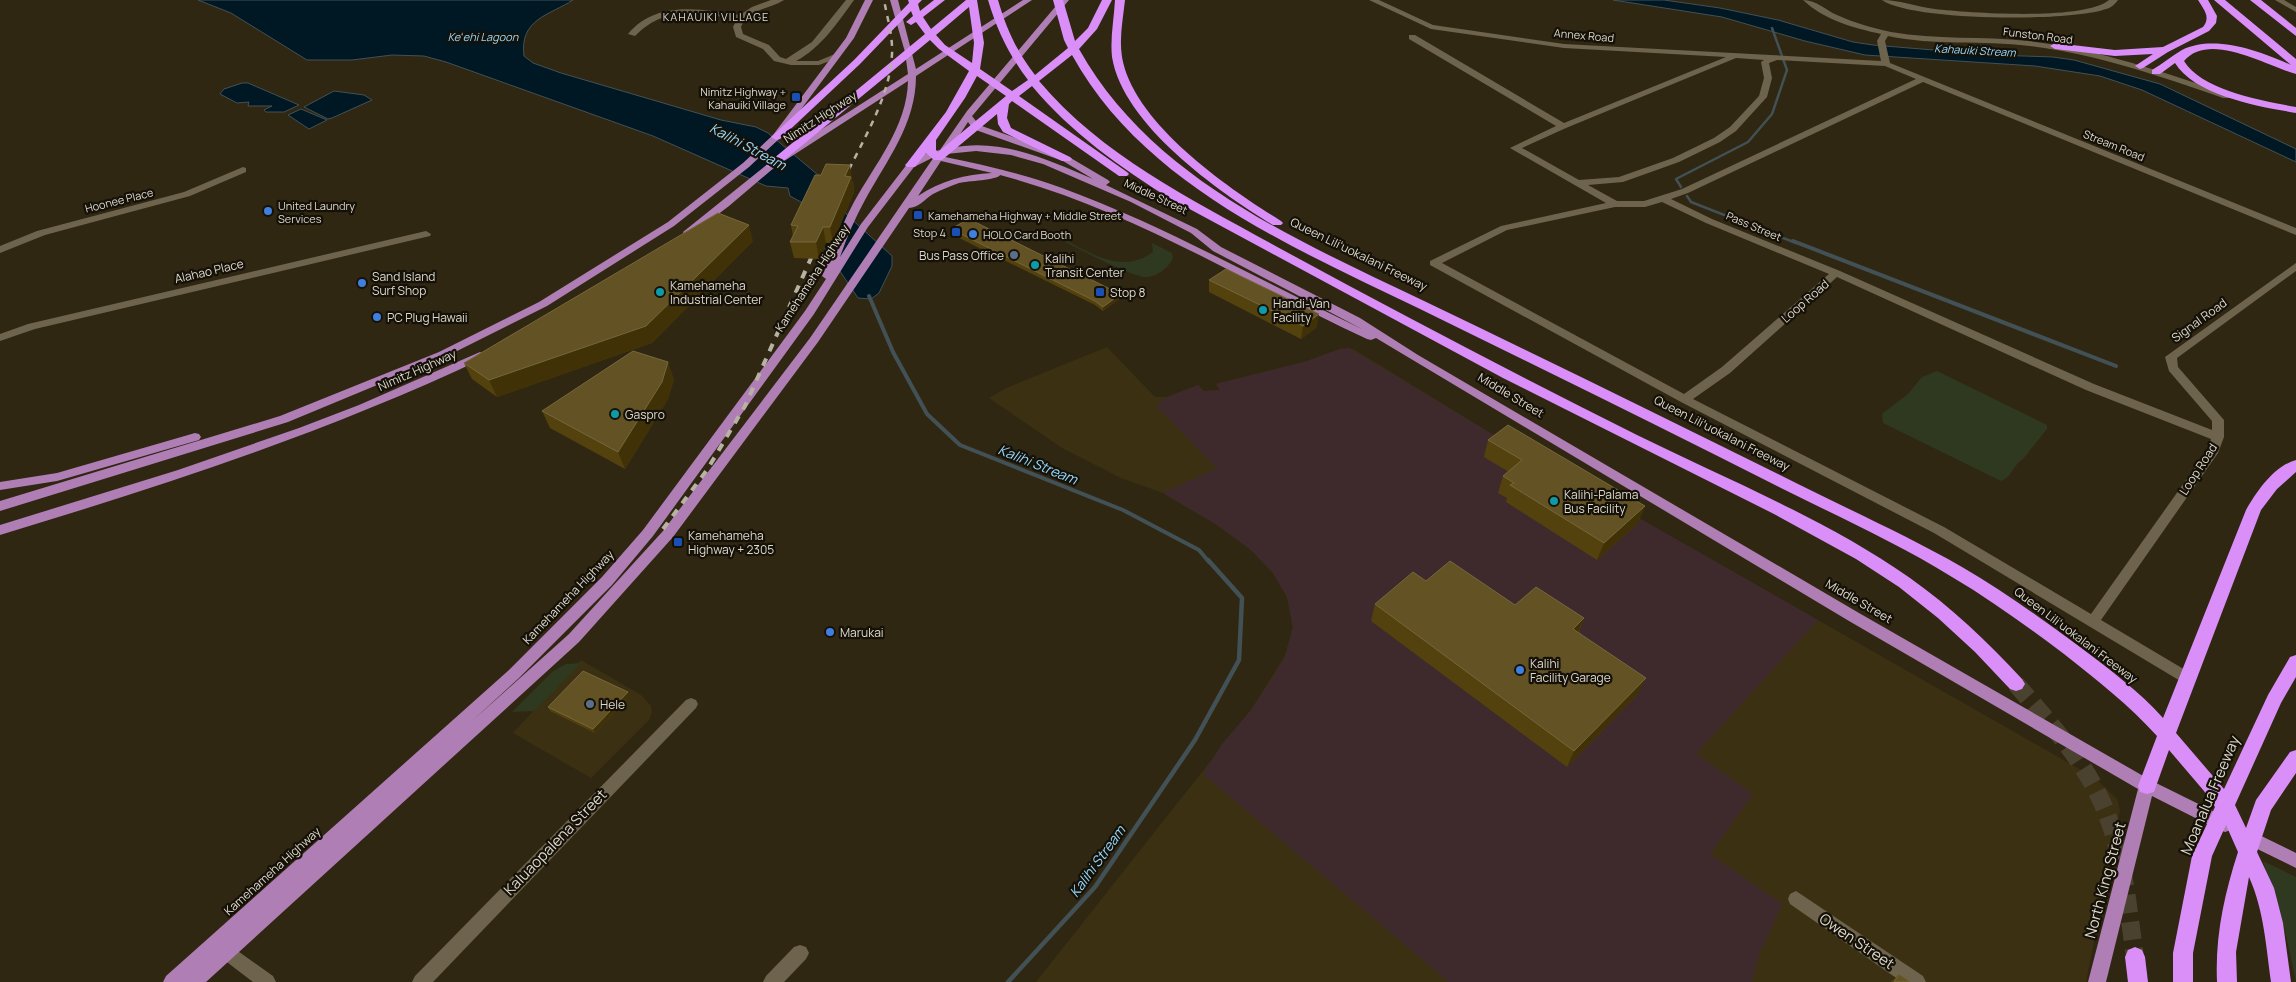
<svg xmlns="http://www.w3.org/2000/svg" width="2296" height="982" viewBox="0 0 2296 982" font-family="Manrope,sans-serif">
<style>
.built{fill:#3c3013}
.industrial{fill:#3e2a2c}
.green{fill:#2f391f}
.water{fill:#001724;stroke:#425156}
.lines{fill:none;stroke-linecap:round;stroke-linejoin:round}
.stream-far2{stroke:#425156;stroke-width:2.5}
.stream-far1{stroke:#425156;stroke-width:4}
.stream{stroke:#425156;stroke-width:4.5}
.highway-tunnel{stroke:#4a422e;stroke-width:18;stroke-dasharray:18 9;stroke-linecap:butt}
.minor{fill:#6e644d;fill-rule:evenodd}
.major{fill:#af7eb4;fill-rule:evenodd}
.highway{fill:#da8ff8;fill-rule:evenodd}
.rail-far1{stroke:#b8b2a4;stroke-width:2.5;stroke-dasharray:6 6;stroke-linecap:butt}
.rail{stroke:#b8b2a4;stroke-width:4;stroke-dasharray:8 8;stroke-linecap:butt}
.wall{fill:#54420e}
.shaded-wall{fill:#403107}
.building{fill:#635223;stroke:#76673d}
.transit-dot{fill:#1a4fb4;stroke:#151108;stroke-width:2}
.shop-dot{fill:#3f7fe0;stroke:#151108;stroke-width:2}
.service-dot{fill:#5c6f8a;stroke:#151108;stroke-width:2}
.culture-dot{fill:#0f9aa8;stroke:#151108;stroke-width:2}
.labels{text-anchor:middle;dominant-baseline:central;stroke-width:4.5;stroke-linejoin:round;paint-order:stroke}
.far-neighbourhood-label{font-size:11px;letter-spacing:1px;fill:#ddd8cb;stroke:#151108}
.far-street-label{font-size:11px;fill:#ddd8cb;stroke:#151108}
.far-water-label{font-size:11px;font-style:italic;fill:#95d9fb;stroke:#151108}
.far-poi-label{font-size:11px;fill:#ddd8cb;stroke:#151108;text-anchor:start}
.street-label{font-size:12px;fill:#ddd8cb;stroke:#151108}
.poi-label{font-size:12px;fill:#ddd8cb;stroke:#151108;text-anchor:start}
.water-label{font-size:14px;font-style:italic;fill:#95d9fb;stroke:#151108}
.near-street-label{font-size:15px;fill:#ddd8cb;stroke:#151108}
</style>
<rect width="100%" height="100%" fill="#302712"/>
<!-- built -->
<g class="built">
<polygon points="1107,347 1155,397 1167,397 1198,385 1204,391 1220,390 1216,384 1304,362 1340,349 1353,349 1502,440 2095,778 2117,799 2120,810 2086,982 1036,982 1251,710 1285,656 1293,627 1287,597 1273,573 1251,550 1217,525 1163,493 1121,478 1062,448 989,398 1006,388"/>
<polygon points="581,660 641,695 651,706 652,712 649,720 591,778 513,733"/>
</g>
<!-- industrial -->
<polygon class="industrial" points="1349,348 1502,440 1818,620 1696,754 1753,794 1710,854 1782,904 1759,955 1752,982 1449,982 1203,774 1222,744 1251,710 1271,680 1285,656 1293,627 1287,597 1273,573 1251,550 1217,525 1163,493 1217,468 1156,406 1167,397 1198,385 1204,391 1220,390 1216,384 1304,362 1340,349"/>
<!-- green -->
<g class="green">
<path d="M1052,233C1085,249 1119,277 1153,252L1152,243L1172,253L1173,258C1169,267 1157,277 1146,277C1132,278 1066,242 1050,234Z"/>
<path d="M1937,371L2047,425V429L2023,459C2013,465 2013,476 2001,481L1883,423L1882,414L1908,394L1922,377Z"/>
<polygon points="581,663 534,711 512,712 552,672 566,664"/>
<polygon points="2263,861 2296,877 2296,982 2286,935"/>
</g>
<!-- water -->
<g class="water">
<path d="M198,0H573C550,15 519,19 524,56L533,63L561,73L721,120L756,127L768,133L824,180L847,215L892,256V266L879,293L871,299L858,298L819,240L805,208L801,202L790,196L788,188L766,186L653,136L446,62L424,56L392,55L352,60H307L231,13Z"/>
<polygon points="1613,0 1664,0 1720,8 1778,20 1853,42 1873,45 1994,55 2053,57 2074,60 2160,84 2296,149 2296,162 2142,90 2100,76 2035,66 1865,55 1805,41 1722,17"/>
<polygon points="242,83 248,83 299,105 284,112 266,112 264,110 272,106 248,106 249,102 237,103 220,94 224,89"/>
<polygon points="334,91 364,95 372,100 332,118 328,119 304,107"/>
<polygon points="301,109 327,120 309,129 288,115"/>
</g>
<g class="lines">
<!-- stream-far2 -->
<g class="stream-far2">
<polyline points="1681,187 1676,179 1748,142 1772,114 1787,70 1772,28"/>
<polyline points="1687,196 1691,202 1796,243"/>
</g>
<!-- stream-far1 -->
<g class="stream-far1">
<polyline points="1793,241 2116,366"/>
<polyline points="869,296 893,352 927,414 960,445 1123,510 1199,550 1209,562"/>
</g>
<!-- stream -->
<polyline class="stream" points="1008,982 1095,887 1195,740 1239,660 1242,598 1208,560"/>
<!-- highway-tunnel -->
<path class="highway-tunnel" d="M2016,684C2045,718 2078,753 2098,794C2123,844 2127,902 2135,957"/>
<!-- minor -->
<g class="minor">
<path d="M771,0H784C769,10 749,8 741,27L743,34L769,45L780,57L786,59L812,42L846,0H854C838,22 821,48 796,61H818L835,54H838V58L819,65H791L774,61L763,49L736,37L733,27L737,19C698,13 665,5 635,36L628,34C656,0 701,9 740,15L752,7Z"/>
<path d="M1369,0H1379L1433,25L1564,44L1881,61L1877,41L1881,34C1854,28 1824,20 1803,0C1817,0 1825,10 1837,15C1854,23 1873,28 1891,32C1936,40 1982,36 2028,41C2097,49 2163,72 2229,94V98H2223C2159,76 2096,54 2029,46C1982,40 1934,46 1888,36L1885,41L1890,63L2296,228V235L1923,82L1688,193L1671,199L1712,219L1840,271L2094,384L2212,430V421L2169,371L2165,357L2296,263V271L2177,358L2178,367L2224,420V437L2218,453L2101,620L2192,674L2194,678L2192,682L2187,684L2182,682L1934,533L1681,402L1430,265V261L1501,226L1606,203L1510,148L1556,126L1409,39V35H1415L1564,123L1726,57L1564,48L1431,29ZM1736,58L1764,60L1761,62L1764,78L1759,96L1730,127L1714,138L1673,158L1619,177L1579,180L1522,148L1566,128ZM1777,60L1885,66L1916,79L1682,189L1644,201H1617L1588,185L1623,182L1679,162L1720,142L1736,131L1767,97L1772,78L1769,63ZM1662,202L1706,223L1829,274L1722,367L1684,394L1442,263L1507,230L1615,207H1645ZM1837,277L2086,390L2211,439L2208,449L2091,614L1944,527L1693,399L1730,373Z"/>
<path d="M1882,0C1900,0 1917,7 1935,9C1970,13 2084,21 2109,0H2118C2115,4 2111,8 2106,9C2070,22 1911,21 1882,0Z"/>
<polygon points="2275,0 2284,0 2296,7 2296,12"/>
<polygon points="243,167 246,168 246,172 190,196 45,235 0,253 0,246 37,231 184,192"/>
<polygon points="426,231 431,234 430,236 35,329 0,341 0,334 28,324"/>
<polygon points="691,698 696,700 698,704 696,708 433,982 412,982 415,976 686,700"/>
<polygon points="1796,891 1923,976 1926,982 1902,982 1790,904 1788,899 1790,894"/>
<polygon points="221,939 273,976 276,982 253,982 215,953 212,947 215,941"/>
<polygon points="800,945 806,947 809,953 806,959 784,982 763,982 766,976 794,947"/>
</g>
<!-- major -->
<g class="major">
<polygon points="865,0 873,0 854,38 779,139 749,167 674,226 547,306 447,356 288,422 0,511 0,501 280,416 439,352 539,302 668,222 743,163 773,135 846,38"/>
<path d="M890,0H898L916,69L1023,0H1032L916,76C916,124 887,160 865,200C855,218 847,237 840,257L861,224L908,163L923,154L940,150L967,111L1061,0H1069L973,115L972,116L979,125L1069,157L1108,180L1110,182L1106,185L1197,229L1221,247L1360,318L1418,355L1859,613L2152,781L2231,820L2233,825L2231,830L2225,832L2219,830L2152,796L2106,982H2088L2138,789L1849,621L1376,338L1371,340L1367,339C1246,283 1130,209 1000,175C998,180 967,181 959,183C950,186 941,190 933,194C925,199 918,208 909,208L818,342L673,537L579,642L206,982H163L166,976L509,670L602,577L643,530L805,311L826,279L822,276C832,251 841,226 854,202C875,164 907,127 908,81L775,167L729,206L692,234H684L683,232L769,163L908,74L905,52ZM968,122L973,129L1063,161L1093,179C1049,160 1000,137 951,148ZM976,151L1011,155L1043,164L1131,202L1191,233L1213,251L1362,329C1262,282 1166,226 1062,188C1024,174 984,165 945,157L946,154ZM934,157L810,338L663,531L569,634L472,721L519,678L612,585L653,536L814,314L868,227L914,167ZM941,161L992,173C966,174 940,181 918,196Z"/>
<path d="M480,352L486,356L484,358C328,432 165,485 0,535V525L178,470L299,428L359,405Z"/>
<polygon points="195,433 199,434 201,437 199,440 57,481 0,490 0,482 57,473"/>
<polygon points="2245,828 2296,853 2296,868 2239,840 2237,835 2239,830"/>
</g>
<!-- highway -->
<g class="highway">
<path d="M908,0H922L918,4L920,11L934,0H945L923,17L931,29L966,0H977L984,43L980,69L1012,91L1028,80C1009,55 997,30 988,0H998C1006,28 1017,52 1035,75L1068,48L1064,40L1053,0H1063L1075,41L1088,28L1102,0H1112L1097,29L1079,49C1151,178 1295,239 1422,300C1549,361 1675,423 1800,485C1854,512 1910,537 1962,567C2003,591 2042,619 2080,647C2109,669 2139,691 2163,718L2246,510C2257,491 2274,466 2296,460V472L2277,489L2261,510L2176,733L2224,789L2268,695L2290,657L2296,655V677L2281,703L2235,805L2246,828L2256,800L2290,752L2296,750V773L2271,810L2257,852L2274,888L2283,923L2291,982H2271C2266,947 2264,910 2249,877L2236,952L2237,982H2217C2215,937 2224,895 2238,852L2226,825L2212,856L2193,953V982H2173V953L2192,856L2215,807L2204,791L2169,750L2154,792L2147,794L2140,792L2138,786L2157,736C2129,705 2097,680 2064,654C2028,627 1991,600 1952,577C1899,544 1841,518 1785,490C1663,428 1540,368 1418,308C1292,247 1143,184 1072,55L1039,81C1104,158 1195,201 1281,249C1399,313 1517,375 1637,435C1728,480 1826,519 1910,578C1951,607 1988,642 2022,679L2025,684L2022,689L2016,691L2010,689L1975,652L1938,618L1899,587L1856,559L1774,514L1503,378L1171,199C1121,168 1070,132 1032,86L1019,96L1127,172L1129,174L1127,176H1119L1012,101L1009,104L1007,118L1011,128L1070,157L1072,159L1070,161H1062L1003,132L998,124L997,114L942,160H934L926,153L915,167H907L905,165L907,163L946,112L969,71L939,49L930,40L776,167H768L766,165L768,163L925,34L916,22L911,25L906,22L913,16L911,11L860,64L780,139L776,140L771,137L854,60L909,3ZM969,7L974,43L972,63L945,45L936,35ZM977,76L1006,96L938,152L936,150V140L965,98Z"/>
<path d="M1115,0H1125C1123,19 1119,38 1122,57C1133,123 1228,188 1281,221L1283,223L1281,225H1273C1219,192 1123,125 1112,57C1110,38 1114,19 1115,0Z"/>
<path d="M2198,0H2208L2217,16L2216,23L2209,31L2168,52L2143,68L2140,69L2135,66L2153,54L2115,56L2055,49L2050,46L2055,43L2115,50L2163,47L2203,27C2211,17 2204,10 2198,0Z"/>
<path d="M2214,0H2225L2296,59V74C2266,66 2210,31 2184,61C2202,91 2264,101 2296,107V113C2261,107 2195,96 2175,63L2160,74H2152V70C2162,64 2172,56 2182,50C2214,34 2260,51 2291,65Z"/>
<polygon points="2250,0 2261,0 2296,28 2296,36"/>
<polygon points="2135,947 2142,950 2145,957 2148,982 2128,982 2125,957 2128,950"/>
</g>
<!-- rail-far1 -->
<path class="rail-far1" d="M844,180C862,141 890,98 892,54C893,36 887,17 884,0"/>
<!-- rail -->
<polyline class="rail" points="663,529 707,470 745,406 816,247"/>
</g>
<!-- wall -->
<g class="wall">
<polygon points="853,181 854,192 833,243 826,243 819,259 794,258 790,242 793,236 791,225"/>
<polygon points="977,223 1110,289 1122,293 1122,297 1103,311 1095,305 951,234 951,229"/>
<polygon points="753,241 652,343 497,397 472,379 464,363"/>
<polygon points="1209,280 1317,327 1301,339 1209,292"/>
<polygon points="674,379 668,399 625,469 550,428 542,411"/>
<polygon points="1488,440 1645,506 1638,523 1597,560 1506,502 1507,498 1498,493 1503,476 1509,472 1484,457"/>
<polygon points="1375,604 1515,605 1584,618 1579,632 1638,694 1567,767 1371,621"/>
<polygon points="628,692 630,696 595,733 550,711 548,707"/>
<polygon points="1899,974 1911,982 1891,982"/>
</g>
<!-- shaded-wall -->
<g class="shaded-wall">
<polygon points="850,165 854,192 833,243 830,227 845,176"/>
<polygon points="749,225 753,241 652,343 497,397 489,380"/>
<polygon points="823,227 826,243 819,259 816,242"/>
<polygon points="1122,293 1122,297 1103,311 1103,307"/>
<polygon points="1319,314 1317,327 1301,339 1303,326"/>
<polygon points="668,362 674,379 668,399 625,469 618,452"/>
<polygon points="1645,506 1638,523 1597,560 1604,543"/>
<polygon points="1584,618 1577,635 1573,629"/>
<polygon points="1646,678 1638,694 1567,767 1574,751"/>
<polygon points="628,692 630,696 595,733 593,729"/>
</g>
<!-- building -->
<g class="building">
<polygon points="826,164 850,165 845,176 851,177 830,227 823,227 816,242 790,242 798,226 791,225 815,175 821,175"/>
<polygon points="718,213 749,225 646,326 489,380 464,363"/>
<polygon points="970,218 977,223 1110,289 1122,293 1103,307 1095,301 951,229"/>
<polygon points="1226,269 1319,314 1303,326 1209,280"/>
<polygon points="633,351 668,362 662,382 618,452 542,411"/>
<polygon points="1508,425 1645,506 1604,543 1510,485 1514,483 1503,476 1522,460 1488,440"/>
<polygon points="1450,561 1515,605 1536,587 1584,618 1573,629 1646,678 1574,751 1375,604 1413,572 1426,581"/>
<polygon points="583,671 628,692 593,729 548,707"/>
<polygon points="1899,974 1911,982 1894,982"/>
</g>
<!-- markers -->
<g class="transit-dot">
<rect x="791" y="92" width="10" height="10" rx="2.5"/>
<rect x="913" y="210" width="10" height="10" rx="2.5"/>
<rect x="951" y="227" width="10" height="10" rx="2.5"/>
<rect x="1095" y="287" width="10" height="10" rx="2.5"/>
<rect x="673" y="537" width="10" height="10" rx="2.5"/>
</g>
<g class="shop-dot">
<circle cx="268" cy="211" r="5"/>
<circle cx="973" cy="234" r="5"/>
<circle cx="362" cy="283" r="5"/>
<circle cx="377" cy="317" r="5"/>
<circle cx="830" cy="632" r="5"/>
<circle cx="1520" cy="670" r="5"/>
</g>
<g class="service-dot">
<circle cx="1014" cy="255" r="5"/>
<circle cx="590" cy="704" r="5"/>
</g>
<g class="culture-dot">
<circle cx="1035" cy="265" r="5"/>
<circle cx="660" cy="292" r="5"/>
<circle cx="1263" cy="310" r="5"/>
<circle cx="615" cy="414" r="5"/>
<circle cx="1554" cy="501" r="5"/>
</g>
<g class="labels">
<!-- far-neighbourhood labels -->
<g class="far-neighbourhood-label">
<text x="716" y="16">KAHAUIKI VILLAGE</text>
</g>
<!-- far-street labels -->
<g class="far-street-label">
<text transform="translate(1584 35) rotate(5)">Annex Road</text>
<text transform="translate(2038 35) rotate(7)">Funston Road</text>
<text transform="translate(2114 145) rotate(22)">Stream Road</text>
<text transform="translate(1156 196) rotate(25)">Middle Street</text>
<text transform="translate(119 200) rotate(-14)">Hoonee Place</text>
<text transform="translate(1754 226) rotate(23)">Pass Street</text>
</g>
<!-- far-water labels -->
<g class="far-water-label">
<text x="483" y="36">Keʻehi Lagoon</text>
<text transform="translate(1975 50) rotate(3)">Kahauiki Stream</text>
</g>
<!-- far-poi labels -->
<g class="far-poi-label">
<text x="786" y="91" text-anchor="end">Nimitz Highway +<tspan x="786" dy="13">Kahauiki Village</tspan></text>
<text x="278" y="205">United Laundry<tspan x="278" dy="13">Services</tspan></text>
<text x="928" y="215">Kamehameha Highway + Middle Street</text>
<text x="946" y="232" text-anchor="end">Stop 4</text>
<text x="983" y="234">HOLO Card Booth</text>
</g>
<!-- street labels -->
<g class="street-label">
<text transform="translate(820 117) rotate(-33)">Nimitz Highway</text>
<text transform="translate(1359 254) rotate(26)">Queen Liliʻuokalani Freeway</text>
<text transform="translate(209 271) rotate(-13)">Alahao Place</text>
<text transform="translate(812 278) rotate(-57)">Kamehameha Highway</text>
<text transform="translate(1805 301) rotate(-41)">Loop Road</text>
<text transform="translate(2199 320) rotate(-36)">Signal Road</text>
<text transform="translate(417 370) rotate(-24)">Nimitz Highway</text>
<text transform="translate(1511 395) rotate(31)">Middle Street</text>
<text transform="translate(1722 433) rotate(27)">Queen Liliʻuokalani Freeway</text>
<text transform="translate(2198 469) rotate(-57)">Loop Road</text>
<text transform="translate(568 597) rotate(-46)">Kamehameha Highway</text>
<text transform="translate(1859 601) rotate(30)">Middle Street</text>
<text transform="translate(2076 635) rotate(37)">Queen Liliʻuokalani Freeway</text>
<text transform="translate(272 871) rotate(-42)">Kamehameha Highway</text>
</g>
<!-- poi labels -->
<g class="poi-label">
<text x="1004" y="255" text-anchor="end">Bus Pass Office</text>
<text x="1045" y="258">Kalihi<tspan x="1045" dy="14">Transit Center</tspan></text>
<text x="372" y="276">Sand Island<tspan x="372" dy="14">Surf Shop</tspan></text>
<text x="670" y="285">Kamehameha<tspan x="670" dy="14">Industrial Center</tspan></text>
<text x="1110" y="292">Stop 8</text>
<text x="1273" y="303">Handi-Van<tspan x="1273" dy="14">Facility</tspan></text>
<text x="387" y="317">PC Plug Hawaii</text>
<text x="625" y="414">Gaspro</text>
<text x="1564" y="494">Kalihi-Palama<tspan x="1564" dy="14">Bus Facility</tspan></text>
<text x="688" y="535">Kamehameha<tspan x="688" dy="14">Highway + 2305</tspan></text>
<text x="840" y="632">Marukai</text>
<text x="1530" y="663">Kalihi<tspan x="1530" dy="14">Facility Garage</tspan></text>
<text x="600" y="704">Hele</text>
</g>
<!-- water labels -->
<g class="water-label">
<text transform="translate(748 146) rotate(28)">Kalihi Stream</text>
<text transform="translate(1038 464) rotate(22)">Kalihi Stream</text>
<text transform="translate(1097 861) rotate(-54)">Kalihi Stream</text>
</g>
<!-- near-street labels -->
<g class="near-street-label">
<text transform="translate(2210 795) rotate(-67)">Moanalua Freeway</text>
<text transform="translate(555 842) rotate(-46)">Kaluaopalena Street</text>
<text transform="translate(2105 880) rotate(-75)">North King Street</text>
<text transform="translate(1857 941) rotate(34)">Owen Street</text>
</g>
</g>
</svg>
